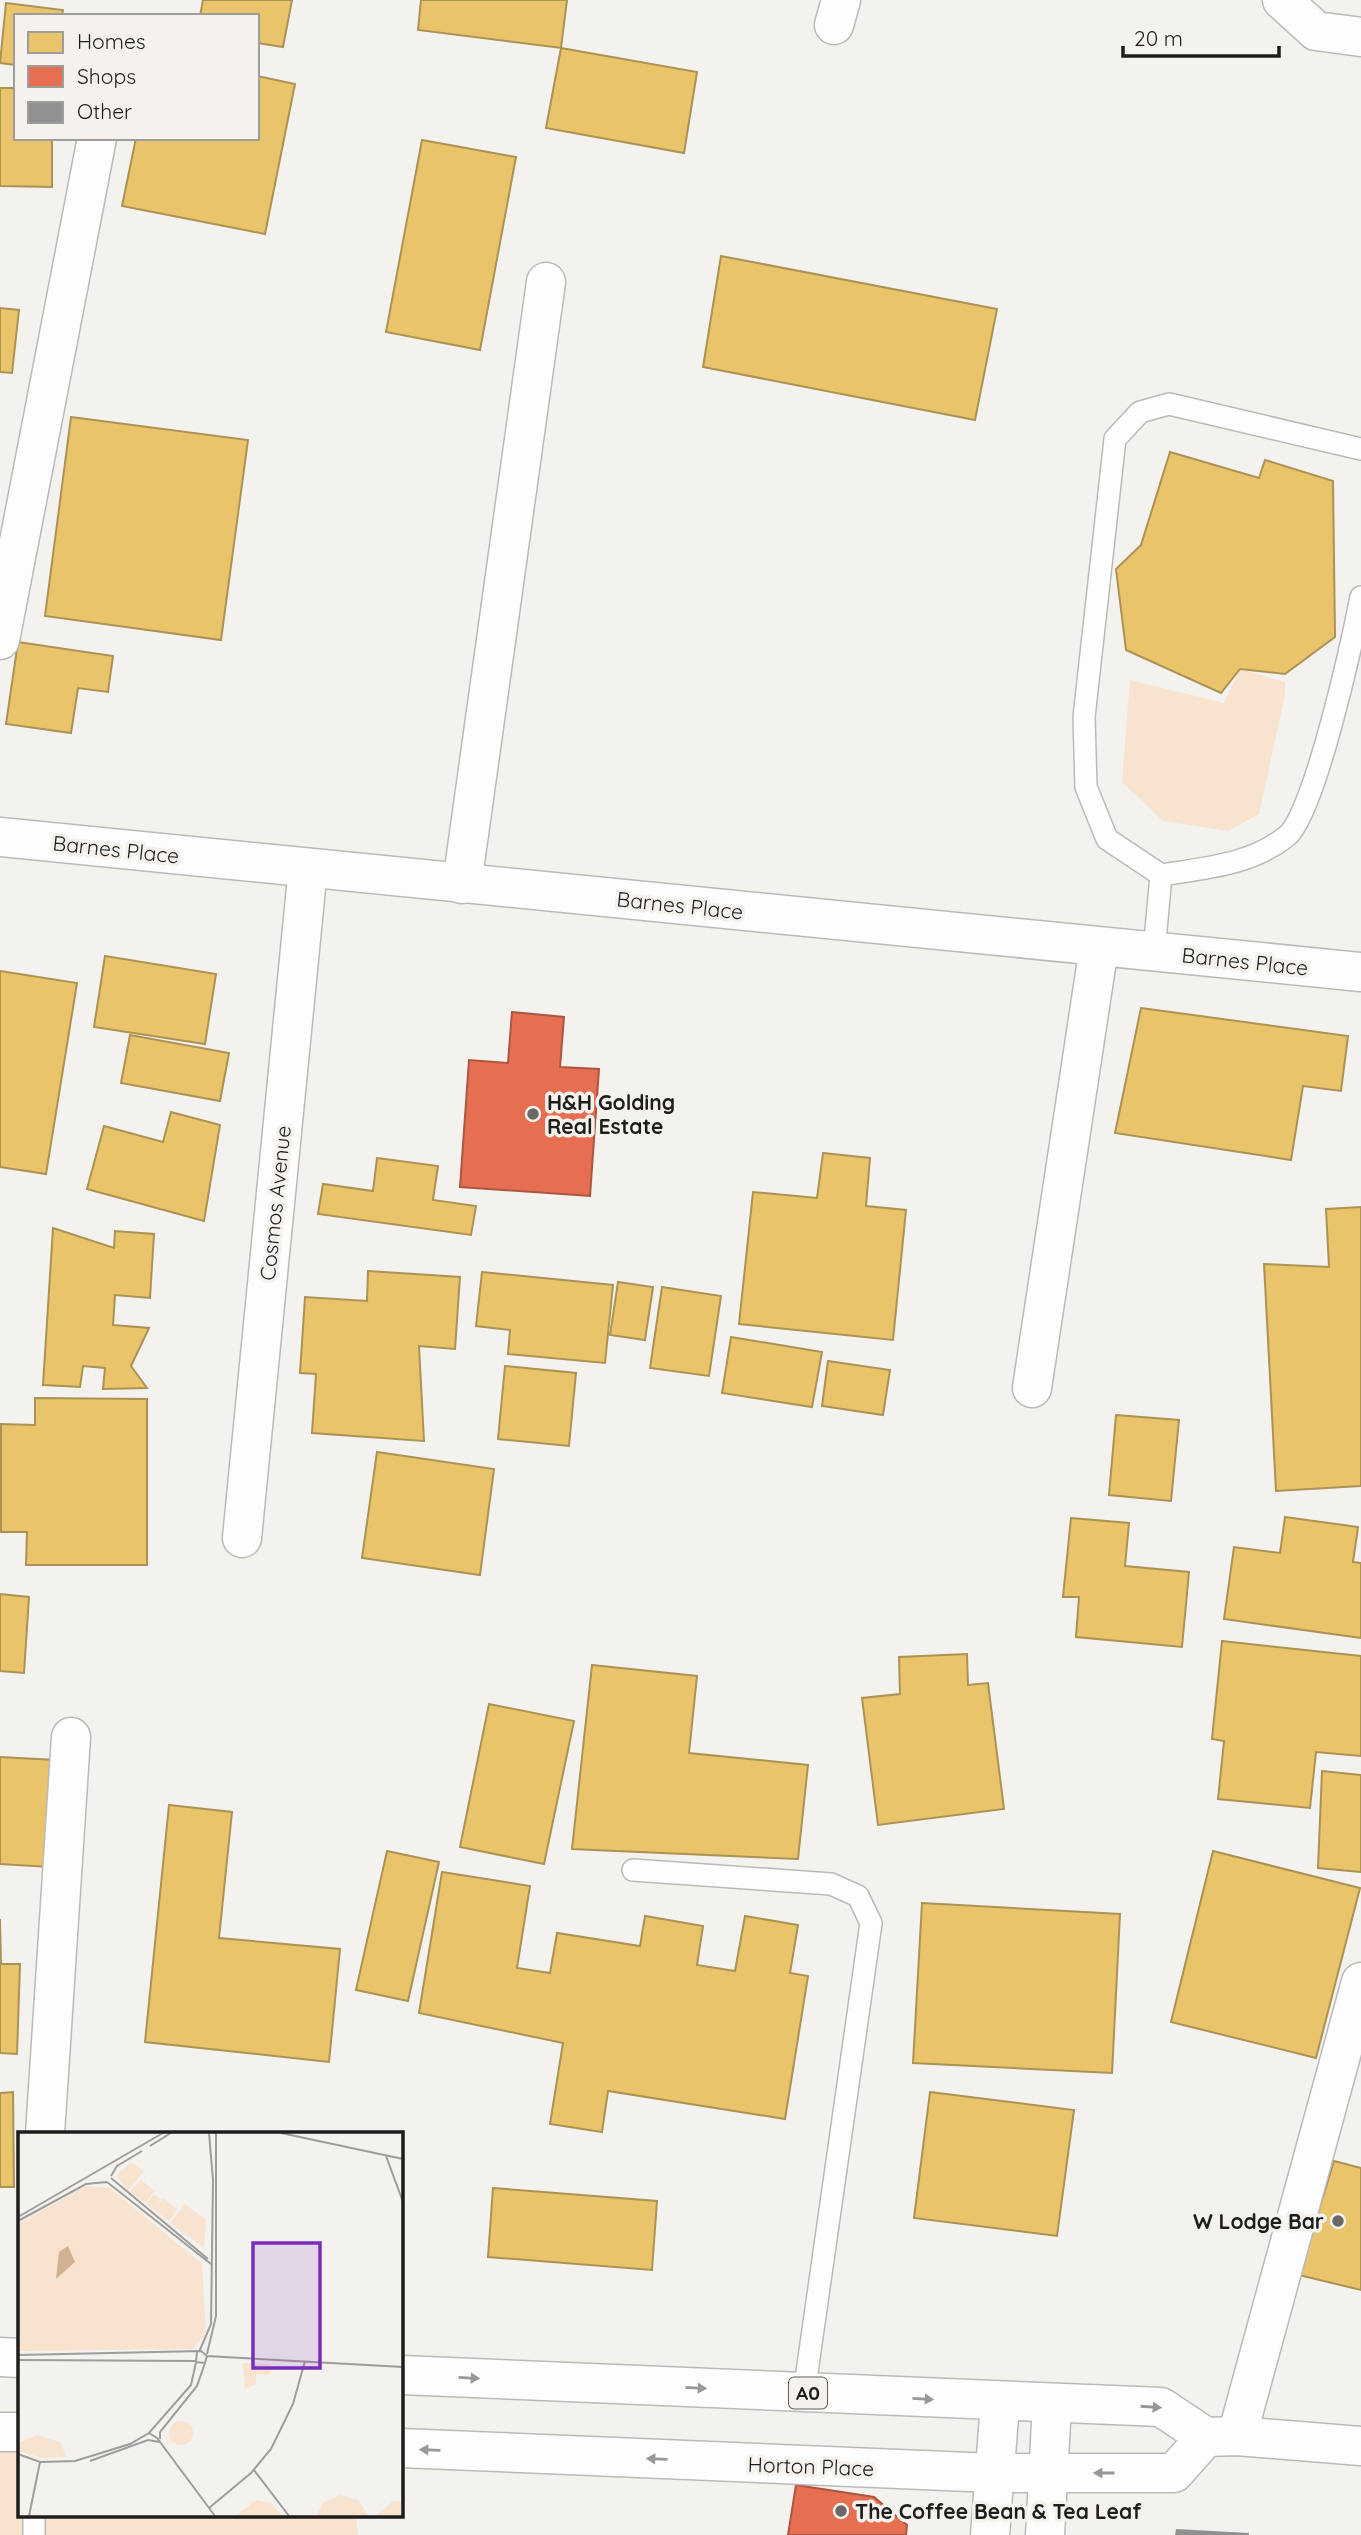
<svg xmlns="http://www.w3.org/2000/svg" width="1361" height="2535" viewBox="0 0 1361 2535" font-family="Quicksand,sans-serif">
<style>
.green{fill:#f8e3ce}
.homes{fill:#e9c46a;stroke:#ac9253;stroke-width:2}
.shops{fill:#e76f51;stroke:#ab5641;stroke-width:2}
.building{fill:#92918f}
.lines{fill:none;stroke-linecap:round;stroke-linejoin:round}
.lane-casing{stroke:#bbbab8;stroke-width:24}
.street-casing{stroke:#bbbab8;stroke-width:41}
.secondary-casing{stroke:#bbbab8;stroke-width:41}
.highway-casing{stroke:#bbbab8;stroke-width:41}
.lane{stroke:#fdfdfd;stroke-width:21}
.street{stroke:#fdfdfd;stroke-width:38}
.secondary{stroke:#fdfdfd;stroke-width:38}
.highway{stroke:#fdfdfd;stroke-width:38}
.oneway{fill:#999898}
.poi-dot{fill:#696866;stroke:#f5f2ee;stroke-width:2.5}
.labels{text-anchor:middle;dominant-baseline:central;stroke-width:7;stroke-linejoin:round;paint-order:stroke}
.shield{fill:#f5f2ee;stroke:#5e5d5b;stroke-width:2}
.shield-label{font-size:19px;font-weight:bold;fill:#1e1d1c}
.street-label{font-size:21px;fill:#1e1d1c;stroke:#f5f2ee}
.poi-label{font-size:21px;font-weight:bold;fill:#1e1d1c;stroke:#f5f2ee;text-anchor:start}
.inset-road{fill:none;stroke:#9e9d9b;stroke-width:2}
.view{fill:#7b2cbf;fill-opacity:0.15;stroke:#7b2cbf;stroke-width:3.5}
.inset-edge{fill:none;stroke:#1e1d1c;stroke-width:3.5}
</style>
<rect width="100%" height="100%" fill="#f4f2ef"/>
<!-- green -->
<g class="green">
<polygon points="1240,669 1285,682 1285,695 1259,814 1228,831 1163,821 1122,782 1130,680 1224,703"/>
<polygon points="0,2441 19,2442 19,2516 356,2516 358,2535 0,2535"/>
</g>
<!-- homes -->
<g class="homes">
<polygon points="203,0 292,0 283,47 257,43 257,16 200,16"/>
<polygon points="421,0 567,0 561,48 418,30"/>
<polygon points="6,3 63,10 62,16 16,16 16,65 0,63"/>
<polygon points="561,48 697,72 684,153 546,128"/>
<polygon points="257,76 295,84 265,234 122,206 136,138 257,138"/>
<polygon points="0,88 16,88 16,138 52,138 52,187 0,186"/>
<polygon points="422,140 516,157 480,350 386,332"/>
<polygon points="721,256 997,309 975,420 703,367"/>
<polygon points="0,308 19,310 12,373 0,372"/>
<polygon points="71,417 248,440 221,640 45,616"/>
<polygon points="1170,452 1259,478 1265,460 1333,481 1335,637 1285,674 1240,669 1221,693 1126,650 1116,569 1141,545"/>
<polygon points="18,642 113,656 108,692 78,688 71,733 6,724"/>
<polygon points="105,956 216,974 205,1044 94,1027"/>
<polygon points="0,971 77,983 46,1174 0,1167"/>
<polygon points="1141,1008 1348,1036 1341,1091 1303,1086 1291,1160 1115,1133"/>
<polygon points="130,1035 229,1053 220,1101 121,1083"/>
<polygon points="171,1112 220,1125 204,1221 87,1189 104,1126 163,1142"/>
<polygon points="823,1153 870,1158 866,1206 906,1210 893,1340 739,1324 753,1192 817,1198"/>
<polygon points="377,1158 438,1166 433,1200 476,1206 471,1235 318,1214 323,1184 373,1191"/>
<polygon points="1361,1207 1361,1486 1276,1491 1264,1264 1329,1267 1326,1209"/>
<polygon points="53,1228 114,1248 115,1231 154,1234 150,1298 115,1295 113,1325 149,1328 131,1366 147,1388 103,1389 105,1368 83,1366 80,1387 43,1385"/>
<polygon points="368,1271 460,1277 455,1349 419,1346 424,1441 312,1433 316,1374 300,1373 305,1297 367,1301"/>
<polygon points="482,1272 613,1285 605,1363 508,1354 510,1330 476,1326"/>
<polygon points="618,1282 653,1287 645,1340 610,1335"/>
<polygon points="662,1287 721,1296 709,1376 650,1368"/>
<polygon points="731,1337 822,1352 812,1407 722,1393"/>
<polygon points="828,1361 890,1370 883,1415 822,1406"/>
<polygon points="505,1366 576,1373 569,1446 498,1439"/>
<polygon points="35,1398 147,1399 147,1565 26,1565 27,1532 1,1532 1,1424 35,1425"/>
<polygon points="1116,1415 1179,1420 1171,1501 1109,1495"/>
<polygon points="377,1452 494,1469 480,1575 362,1558"/>
<polygon points="1285,1517 1358,1527 1353,1562 1361,1563 1361,1638 1224,1619 1234,1547 1280,1553"/>
<polygon points="1071,1518 1129,1523 1125,1566 1189,1572 1182,1647 1076,1637 1079,1597 1063,1597"/>
<polygon points="0,1594 29,1597 24,1673 0,1671"/>
<polygon points="1222,1641 1361,1656 1361,1756 1316,1752 1310,1808 1218,1799 1224,1741 1212,1739"/>
<polygon points="967,1654 968,1685 988,1683 1004,1809 878,1825 862,1698 900,1694 899,1657"/>
<polygon points="592,1665 697,1676 689,1753 808,1765 798,1859 572,1849"/>
<polygon points="489,1704 574,1721 544,1864 460,1847"/>
<polygon points="0,1757 56,1760 50,1867 0,1864"/>
<polygon points="1322,1771 1361,1775 1361,1872 1318,1868"/>
<polygon points="169,1805 232,1812 219,1938 340,1949 329,2062 145,2042"/>
<polygon points="387,1851 439,1862 408,2001 356,1990"/>
<polygon points="1213,1851 1360,1888 1316,2058 1171,2022"/>
<polygon points="442,1872 530,1886 517,1968 550,1973 557,1933 640,1946 645,1916 703,1926 697,1965 735,1971 745,1916 798,1925 790,1973 808,1976 785,2119 608,2091 602,2132 550,2124 563,2043 419,2013"/>
<polygon points="922,1903 1120,1914 1112,2073 913,2063"/>
<polygon points="0,1919 1,1964 20,1964 17,2054 0,2053"/>
<polygon points="13,2092 14,2187 0,2187 0,2093"/>
<polygon points="930,2092 1074,2110 1057,2236 914,2218"/>
<polygon points="1334,2161 1361,2168 1361,2290 1299,2275"/>
<polygon points="493,2188 657,2201 652,2270 488,2257"/>
</g>
<!-- shops -->
<g class="shops">
<polygon points="512,1012 564,1017 560,1067 599,1069 590,1196 460,1187 469,1060 508,1063"/>
<polygon points="796,2485 874,2497 907,2525 906,2535 788,2535"/>
</g>
<!-- building -->
<polygon class="building" points="1176,2529 1249,2533 1249,2535 1175,2535"/>
<g class="lines">
<!-- lane casing -->
<g class="lane-casing">
<g id="lane">
<path d="M1361,449L1169,404L1140,412L1115,439L1084,717L1086,787L1107,839L1161,875C1205,868 1251,865 1287,836C1315,813 1353,638 1361,597"/>
<polyline points="1154,952 1161,875"/>
<polyline points="633,1870 831,1884 858,1896 871,1923 804,2393"/>
<polyline points="34,2516 34,2535"/>
</g>
</g>
<!-- street casing -->
<g class="street-casing">
<g id="street">
<polyline points="1282,0 1316,31 1361,37"/>
<polyline points="834,25 841,0"/>
<polyline points="0,640 97,138"/>
<polyline points="462,884 546,282"/>
<polyline points="1032,1388 1099,947"/>
<polyline points="242,1538 308,868"/>
<polyline points="45,2134 71,1737"/>
<polyline points="1237,2436 1361,1982"/>
</g>
</g>
<!-- secondary casing -->
<g class="secondary-casing">
<g id="secondary">
<polyline points="0,837 1361,972"/>
<polyline points="990,2535 1000,2403"/>
<polyline points="1045,2535 1052,2404"/>
</g>
</g>
<!-- highway casing -->
<g class="highway-casing">
<g id="highway">
<polyline points="0,2357 19,2358"/>
<polyline points="401,2375 1161,2407 1206,2437 1237,2436 1361,2446"/>
<polyline points="0,2432 19,2432"/>
<polyline points="401,2448 994,2473 1174,2473 1206,2437"/>
</g>
</g>
<!-- lane -->
<use href="#lane" class="lane"/>
<!-- street -->
<use href="#street" class="street"/>
<!-- secondary -->
<use href="#secondary" class="secondary"/>
<!-- highway -->
<use href="#highway" class="highway"/>
</g>
<!-- one-way arrows -->
<defs><path id="oneway-solid" d="M-6-.8H1V-3.2L6.5 0L1 3.2V.8H-6Z" transform="scale(1.75)"/></defs>
<g class="oneway">
<use href="#oneway-solid" transform="translate(469 2378) rotate(3)"/>
<use href="#oneway-solid" transform="translate(696 2388) rotate(3)"/>
<use href="#oneway-solid" transform="translate(923 2399) rotate(3)"/>
<use href="#oneway-solid" transform="translate(1151 2407) rotate(4)"/>
<use href="#oneway-solid" transform="translate(430 2450) rotate(-178)"/>
<use href="#oneway-solid" transform="translate(657 2459) rotate(-178)"/>
<use href="#oneway-solid" transform="translate(1104 2473) rotate(180)"/>
</g>
<!-- markers -->
<g class="poi-dot">
<circle cx="533" cy="1114" r="7"/>
<circle cx="1338" cy="2221" r="7"/>
<circle cx="841" cy="2511" r="7"/>
</g>
<g class="labels">
<!-- shield labels -->
<rect class="shield" x="789" y="2377.5" width="38" height="31" rx="5"/>
<g class="shield-label">
<text x="808" y="2393">A0</text>
</g>
<!-- street labels -->
<g class="street-label">
<text transform="translate(116 849) rotate(6)">Barnes Place</text>
<text transform="translate(680 905) rotate(6)">Barnes Place</text>
<text transform="translate(1245 961) rotate(6)">Barnes Place</text>
<text transform="translate(275 1203) rotate(-84)">Cosmos Avenue</text>
<text transform="translate(811 2466) rotate(2)">Horton Place</text>
</g>
<!-- poi labels -->
<g class="poi-label">
<text x="547" y="1102">H&amp;H Golding<tspan x="547" dy="24">Real Estate</tspan></text>
<text x="1324" y="2221" text-anchor="end">W Lodge Bar</text>
<text x="855" y="2511">The Coffee Bean &amp; Tea Leaf</text>
</g>
</g>
<!-- overview -->
<g transform="translate(18 2132)">
<rect width="385" height="385" fill="#f4f2ef"/>
<path d="M113,30L126,39L110,58L98,44ZM123,48L137,59L127,71L112,59ZM68,54L92,56L184,132L188,200L175,217L0,219V92ZM136,62L143,67L136,76L145,66L159,77L151,89L128,72ZM167,72L188,88L186,116L152,91ZM225,231L252,232L253,238L251,243L238,242V252L227,257ZM151 301a12 12 0 1 1 24 0a12 12 0 1 1-24 0ZM19,303L42,310L49,325L25,326L0,319L2,310ZM322,363L340,368L351,384H298L306,370ZM238,368L253,371L265,384H217ZM375,369L385,370V384H358Z" fill="#f8e3ce"/>
<path d="M50,114L57,130L38,147L41,120Z" fill="#d2b293"/>
<path class="inset-road" d="M263,1L385,27M132,14L153,1M368,24L385,70M93,44L99,34L124,19M93,46L190,127M89,50L193,132M0,85L145,1M0,89L68,52L89,50M181,220L193,192L195,48L191,1M189,222L198,184V1M0,223L183,219L189,224L187,231L178,230L179,220M189,224L385,235M0,228L177,229M131,301L139,306L197,384M142,307V300L179,254L187,231M0,322L22,330L58,329M57,329L112,312L131,301L173,253L178,230M72,329L130,308L142,310M236,338L271,384M191,376L233,341L253,317L275,272L287,229M11,384L22,330"/>
<path class="view" d="M235,111H302V236H235Z"/>
<rect width="385" height="385" class="inset-edge"/>
</g>
<!-- legend -->
<rect x="14" y="14" width="245" height="126" fill="#f5f2ee" stroke="#9f9d9a" stroke-width="2"/>
<rect x="28" y="32" width="35" height="21" fill="#e9c46a" stroke="#9f9d9a" stroke-width="2"/>
<text x="77" y="49" font-size="21" fill="#1e1d1c">Homes</text>
<rect x="28" y="66" width="35" height="21" fill="#e76f51" stroke="#9f9d9a" stroke-width="2"/>
<text x="77" y="84" font-size="21" fill="#1e1d1c">Shops</text>
<rect x="28" y="102" width="35" height="21" fill="#92918f" stroke="#9f9d9a" stroke-width="2"/>
<text x="77" y="119" font-size="21" fill="#1e1d1c">Other</text>
<!-- scale -->
<path d="M1123 46v10h156v-10" fill="none" stroke="#1e1d1c" stroke-width="3.5"/>
<text x="1134" y="46" font-size="21" fill="#1e1d1c" stroke="#f5f2ee" stroke-width="5" paint-order="stroke">20 m</text>
</svg>
